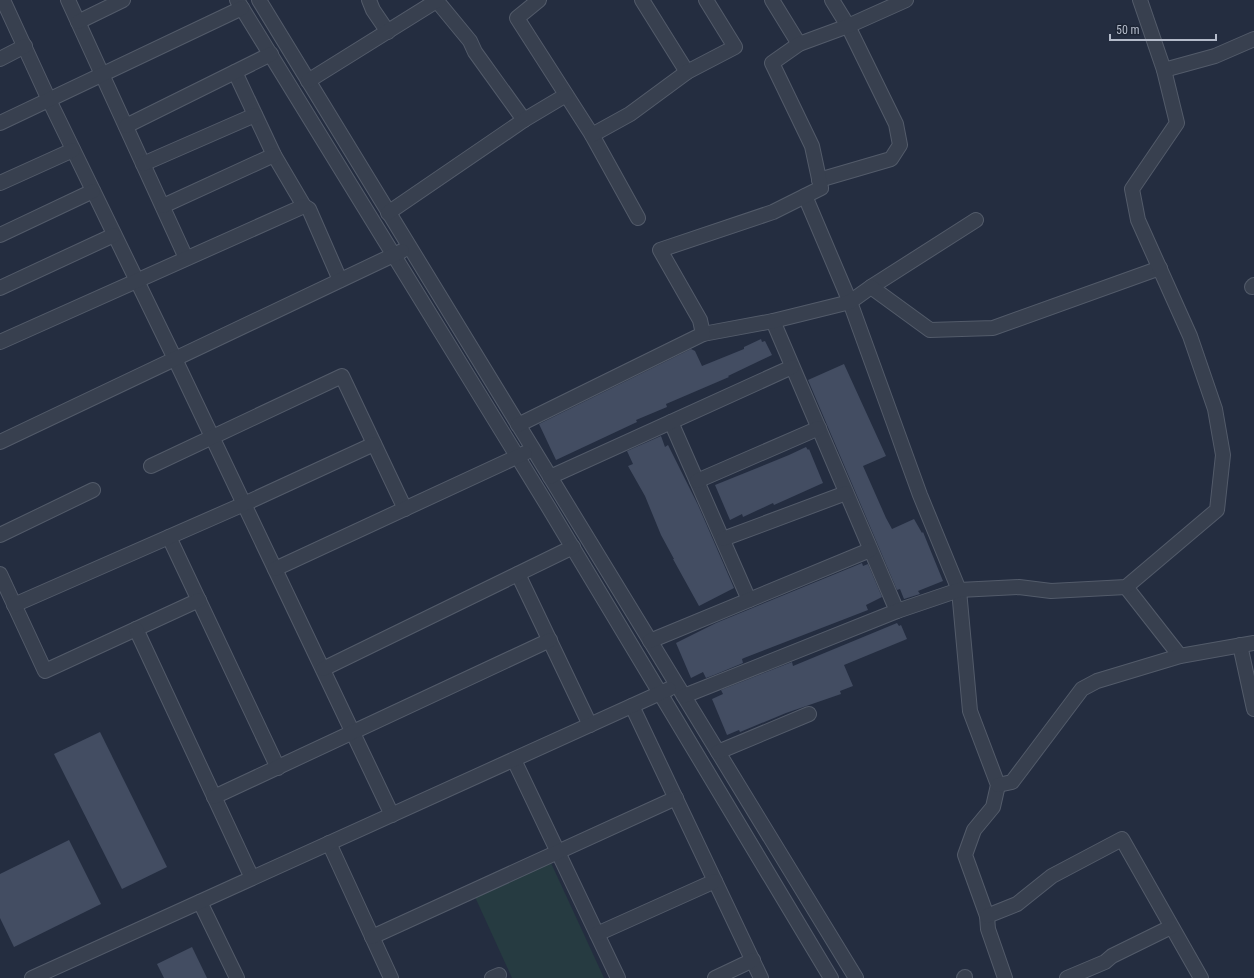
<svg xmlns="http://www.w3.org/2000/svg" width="1254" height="978" viewBox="0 0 1254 978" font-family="'Roboto Condensed',sans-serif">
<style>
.green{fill:#263b41}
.building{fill:#434d62}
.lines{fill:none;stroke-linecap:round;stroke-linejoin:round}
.minor-casing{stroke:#535b6a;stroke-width:16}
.minor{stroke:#38404f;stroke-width:14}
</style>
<rect width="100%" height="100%" fill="#242d40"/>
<!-- green -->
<polygon class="green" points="551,863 604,978 512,978 475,897"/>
<!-- building -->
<g class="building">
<polygon points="761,339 762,342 765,341 772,355 728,376 729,377 666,404 667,407 636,420 637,422 556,460 539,424 691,349 695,351 702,366 744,349 744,347"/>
<polygon points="844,364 886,456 863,466 886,518 892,529 914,519 922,533 923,532 943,581 918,591 920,594 904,599 900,589 897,590 808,380"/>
<polygon points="661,436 665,447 668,445 698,505 734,588 699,606 673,559 674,559 661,535 645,496 628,466 633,464 627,451"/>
<polygon points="806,447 808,450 809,449 823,483 774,505 773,503 743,517 742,514 730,520 715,485 789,455"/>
<polygon points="862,563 863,566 868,564 882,597 866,605 868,610 744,658 742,659 743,663 714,675 706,678 703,672 691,678 676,643 716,623"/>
<polygon points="897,623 899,626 901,625 907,639 844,665 853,686 840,691 841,694 786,713 740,732 739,730 727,735 712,699 723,694 721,690 792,662 793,666"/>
<polygon points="100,732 167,867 122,889 54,754"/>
<polygon points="69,840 101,904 14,947 0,918 0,874"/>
<polygon points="192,947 207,978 164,978 157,964"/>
</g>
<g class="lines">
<!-- minor casing -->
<g class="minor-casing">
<g id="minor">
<polyline points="3,0 49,100 175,359 392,815"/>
<polyline points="68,0 186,258"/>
<polyline points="237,0 549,508 831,978"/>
<polyline points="259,0 856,978"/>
<polyline points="369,0 373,10 388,32"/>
<polyline points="539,0 517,18 592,135 638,218"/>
<polyline points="642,0 687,72"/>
<polyline points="772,0 799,44"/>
<polyline points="437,1 470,41 475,52 524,120"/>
<polyline points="78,22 123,0"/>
<polyline points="0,59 25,46"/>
<polyline points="1164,70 1215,56 1254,39"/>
<polyline points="235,72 274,155 304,206 309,209 340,280"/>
<polyline points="308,81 438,0"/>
<polyline points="0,123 242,8"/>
<polyline points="126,126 271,54"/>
<polyline points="592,135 630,114 687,72 735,47 706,0"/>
<polyline points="143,164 255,115"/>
<polyline points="819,180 891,159 900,145 896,124 848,26 832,0"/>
<polyline points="0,183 73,150"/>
<polyline points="805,196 850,302 920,495 959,590 970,711 998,785 993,807 974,830 965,855 987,916 988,929 1005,978"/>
<polyline points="163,206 274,155"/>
<polyline points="388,213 524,120 566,95"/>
<polyline points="0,235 93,191"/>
<polyline points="871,287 976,220"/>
<polyline points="1252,287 1254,285"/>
<polyline points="0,288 114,235"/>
<polyline points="773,321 897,611"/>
<polyline points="703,334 773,321 850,302 871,287 930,330 993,328 1160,268"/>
<polyline points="0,342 304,206"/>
<polyline points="671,422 749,600"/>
<polyline points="518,425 703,334 700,320 660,250 773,212 821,188 812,146 772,63 799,44 848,26 906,0"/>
<polyline points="0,442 402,251"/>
<polyline points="151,466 342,376 405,509"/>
<polyline points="550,477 792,367"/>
<polyline points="697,481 819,428"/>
<polyline points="0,535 93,490"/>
<polyline points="169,537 278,768"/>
<polyline points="723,539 846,493"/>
<polyline points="275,569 525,453"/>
<polyline points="0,574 45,671 199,600"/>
<polyline points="518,574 590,725"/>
<polyline points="1126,587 1180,656"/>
<polyline points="14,605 244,504 374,444"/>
<polyline points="136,629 252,878"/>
<polyline points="650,641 870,550"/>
<polyline points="1240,645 1254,709"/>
<polyline points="323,669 573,547"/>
<polyline points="684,696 897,611 959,590 1019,587 1051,591 1126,587 1217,510 1223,455 1215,409 1190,336 1138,220 1132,189 1177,123 1164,70 1140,0"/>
<polyline points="632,706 761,978"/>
<polyline points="718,752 809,714"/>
<polyline points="514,760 618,978"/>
<polyline points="998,785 1012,782 1082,689 1097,681 1180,656 1254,643"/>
<polyline points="214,797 550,640"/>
<polyline points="329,843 391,978"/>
<polyline points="200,902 237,978"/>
<polyline points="987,916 1017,904 1052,876 1122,839 1201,978"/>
<polyline points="597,934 715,881"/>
<polyline points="372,937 676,798"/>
<polyline points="32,978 669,689"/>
<polyline points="492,978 499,975"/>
<polyline points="715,978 753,960"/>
<polyline points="964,978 965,977"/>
<polyline points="1067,978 1105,962 1112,956 1171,927"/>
</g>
</g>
<!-- minor -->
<use href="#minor" class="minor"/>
</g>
<!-- scale -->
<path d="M1110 34v6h106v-6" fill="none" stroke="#b4bbca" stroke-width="2"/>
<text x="1116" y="34" font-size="12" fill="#b4bbca" stroke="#1d2535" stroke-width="3" paint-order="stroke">50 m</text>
</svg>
